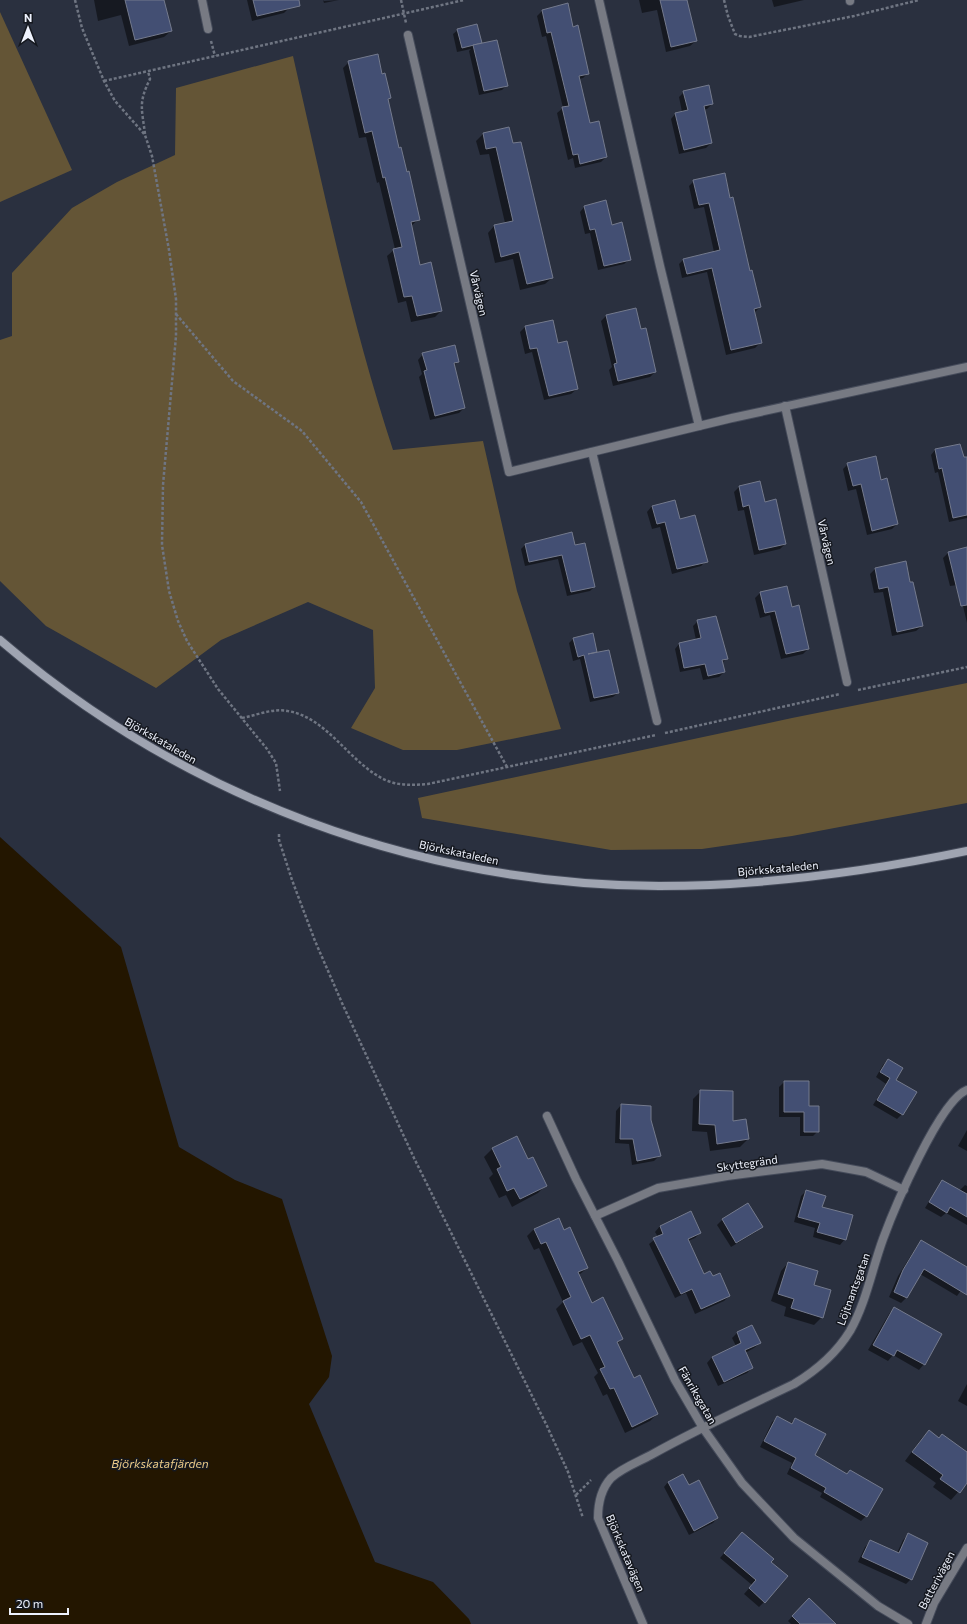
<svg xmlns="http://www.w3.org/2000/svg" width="967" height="1624" viewBox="0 0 967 1624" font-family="Commissioner,sans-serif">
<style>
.green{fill:#645536}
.water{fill:#231600}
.shadow{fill:#0007}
.building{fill:#434f73;stroke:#747a8d}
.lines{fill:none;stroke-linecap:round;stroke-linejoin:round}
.minor-casing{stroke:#454b5a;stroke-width:10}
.secondary-casing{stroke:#454b5a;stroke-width:10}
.path{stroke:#6f7582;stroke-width:2.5;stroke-dasharray:3 2;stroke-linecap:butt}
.minor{stroke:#777a83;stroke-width:8}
.secondary{stroke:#9fa4b1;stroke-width:8}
.labels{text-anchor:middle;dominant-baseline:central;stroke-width:3;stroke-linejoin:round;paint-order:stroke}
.street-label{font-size:11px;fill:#eef2fd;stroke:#15181f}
.water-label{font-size:12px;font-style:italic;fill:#eac986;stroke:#15181f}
</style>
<rect width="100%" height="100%" fill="#2a303f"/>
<!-- green -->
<g class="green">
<polygon points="0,12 72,170 0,202"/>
<path d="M293,56C323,188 351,322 393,450L483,441L517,591L561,729L457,750H403L351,728L375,688L373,630L308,602L221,640L156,688L46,626L0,581V340L12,336V273L72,208L117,182L175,155L176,88Z"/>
<polygon points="967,683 967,803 792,836 702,849 611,850 422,818 418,798 792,718"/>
</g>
<!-- water -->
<polygon class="water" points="0,837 121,947 179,1147 235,1180 282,1199 332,1356 329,1377 309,1404 375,1562 433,1582 469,1619 471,1624 0,1624"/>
<!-- shadow -->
<g class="shadow">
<polygon points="94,0 163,0 171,31 164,37 129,46 121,15 98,21"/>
<polygon points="247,0 287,0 289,8 284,13 252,21"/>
<polygon points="323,0 324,1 339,0 324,3"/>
<polygon points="639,0 686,0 696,41 690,46 666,52 657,10 642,13"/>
<polygon points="772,0 804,0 774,7"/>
<polygon points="543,10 572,28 588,73 583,78 579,79 589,124 606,157 601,162 575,168 573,158 568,160 557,113 563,108 546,36 542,37 537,16"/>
<polygon points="458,30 481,43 478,45 507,85 502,90 479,95 469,51 471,49 457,52 453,34"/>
<polygon points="349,62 381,75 390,98 387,101 398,149 419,219 411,226 420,266 441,311 435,317 411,322 406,301 398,303 387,256 395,249 379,182 377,183 366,137 359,138 343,68"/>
<polygon points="684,92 712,104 707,109 703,110 711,143 706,148 679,154 671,119 676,113 682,112 679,97"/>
<polygon points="509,128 552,278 545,284 520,290 513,259 495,263 488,233 494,226 505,223 489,154 480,155 476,141 483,134"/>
<polygon points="694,181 730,199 760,307 755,312 760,343 755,348 726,355 707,272 682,278 679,264 684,259 714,252 704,207 694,209 689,186"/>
<polygon points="585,206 611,226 630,259 624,264 598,270 590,233 585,234 580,212"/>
<polygon points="606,316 641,330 655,372 650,377 613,386 609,370 612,367 601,321"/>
<polygon points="525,327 557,344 577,389 571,394 544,400 532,352 525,354 520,332"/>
<polygon points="423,354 458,361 454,366 464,408 459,413 430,420 419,377 422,374 418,360"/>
<polygon points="960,445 963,459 967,458 967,518 949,522 938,472 935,473 931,455 935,450"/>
<polygon points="848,464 881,481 897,524 892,529 867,535 856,489 848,491 843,469"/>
<polygon points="759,482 764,503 785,544 780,549 754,555 744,510 738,511 734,492 739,487"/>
<polygon points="652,506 706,561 701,566 672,574 660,527 652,529 647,512"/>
<polygon points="571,533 574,546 594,587 590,591 567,596 558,559 525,566 521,549 525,545"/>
<polygon points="967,548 967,623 958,585 950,586 943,558 948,553"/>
<polygon points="905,562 922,626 916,631 892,636 883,592 874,593 870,574 875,569"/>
<polygon points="760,593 791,608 808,649 803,654 781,659 770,615 760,618 755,598"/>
<polygon points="698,621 727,658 722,663 724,672 719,677 703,680 700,668 680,672 675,649 679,644 696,640 693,626"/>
<polygon points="574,638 596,652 593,654 618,693 613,697 590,702 580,659 573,661 569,643"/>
<polygon points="888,1060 902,1114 897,1119 873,1105 886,1084 876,1077 883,1065"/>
<polygon points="784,1082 808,1107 818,1131 813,1136 800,1136 800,1117 779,1117 779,1087"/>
<polygon points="701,1091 748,1139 740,1147 710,1151 707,1132 692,1131 693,1099"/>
<polygon points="621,1105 650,1120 660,1155 654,1161 632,1165 629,1144 615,1143 616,1111"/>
<polygon points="967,1130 967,1151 958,1146"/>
<polygon points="516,1137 528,1160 546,1185 538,1193 512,1207 506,1195 499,1198 489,1178 493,1174 484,1157 492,1149"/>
<polygon points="943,1181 959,1191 965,1185 967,1186 967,1225 946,1213 941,1217 925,1208 938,1187"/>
<polygon points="806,1191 821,1207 845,1239 840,1245 813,1237 815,1228 794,1222 801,1196"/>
<polygon points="748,1204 761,1227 756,1232 731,1247 717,1225 722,1220"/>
<polygon points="690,1212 700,1233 695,1238 688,1241 704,1275 729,1296 724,1301 695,1314 686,1293 675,1298 649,1244 658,1237 655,1232 660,1226"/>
<polygon points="534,1229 564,1231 587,1268 579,1275 592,1304 622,1339 617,1344 633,1379 657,1414 650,1421 625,1433 607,1394 603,1396 594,1377 598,1373 582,1342 573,1346 556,1309 563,1302 539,1248 534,1250 527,1236"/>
<polygon points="921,1241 967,1268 967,1282 957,1296 920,1274 906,1298 901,1303 889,1297 898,1276 917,1246"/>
<polygon points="788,1263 812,1286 822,1317 814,1325 784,1316 786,1307 771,1301 781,1271"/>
<polygon points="894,1308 924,1364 919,1370 893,1355 888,1361 868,1350 889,1314"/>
<polygon points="752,1326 760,1343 754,1348 745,1353 752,1368 747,1373 718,1386 707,1363 712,1357 736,1346 732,1338 737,1333"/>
<polygon points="967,1384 967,1406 958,1401"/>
<polygon points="777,1418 790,1424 795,1419 814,1456 866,1516 861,1521 820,1497 822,1493 787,1474 792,1463 760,1447 772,1422"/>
<polygon points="929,1431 939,1439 967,1454 967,1482 951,1500 933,1487 936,1483 905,1461 921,1439"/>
<polygon points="668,1482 689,1487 717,1518 713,1523 689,1535 664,1487"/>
<polygon points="908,1535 911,1579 906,1584 858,1562 865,1547 870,1542 897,1553 903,1540"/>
<polygon points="737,1538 770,1562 764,1602 759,1607 744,1594 752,1585 720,1558"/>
<polygon points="809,1599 831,1624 791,1624 788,1621"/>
</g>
<!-- building -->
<g class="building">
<polygon points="125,0 164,0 172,31 135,40"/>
<polygon points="253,0 299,0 300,6 257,16"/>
<polygon points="660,0 687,0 697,41 671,47"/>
<polygon points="568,3 573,27 578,25 589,74 579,76 590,123 599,121 607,157 580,164 578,154 573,155 562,107 569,106 551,32 547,33 542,10"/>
<polygon points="477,24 482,43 462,48 457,29"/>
<polygon points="497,40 508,86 484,91 473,45"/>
<polygon points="378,54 382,74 385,73 391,98 388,99 399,148 401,147 407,172 409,171 420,220 411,222 420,265 431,262 442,311 417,316 412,296 404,297 393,249 402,247 385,177 383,178 372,131 365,133 348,61"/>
<polygon points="709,85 713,104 704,106 712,143 684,150 675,113 688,110 683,91"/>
<polygon points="509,127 513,143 521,142 553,278 527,284 519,252 501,257 494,225 513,221 496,147 486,149 483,133"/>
<polygon points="725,173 730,198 733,197 750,271 752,270 761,307 754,309 762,343 731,350 712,268 687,274 683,259 720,250 709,203 699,205 693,180"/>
<polygon points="606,200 612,225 622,222 631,260 604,266 595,229 590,230 584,206"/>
<polygon points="636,308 641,329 646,328 656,372 618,381 614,364 617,363 606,315"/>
<polygon points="553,320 558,343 567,341 578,389 549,396 537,348 530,349 525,326"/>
<polygon points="455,345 459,362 454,363 465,408 435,416 424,371 427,370 422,353"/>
<polygon points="960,444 964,457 967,457 967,515 953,518 942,468 939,469 935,449"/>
<polygon points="876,456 881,480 887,478 898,524 872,531 861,484 853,486 847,463"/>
<polygon points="760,481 765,502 776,499 786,544 759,550 749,505 743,507 739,486"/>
<polygon points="675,500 680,519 695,515 708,562 677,569 665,522 657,524 652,506"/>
<polygon points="572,532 575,545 585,543 595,587 571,592 562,555 529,562 525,544"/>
<polygon points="967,547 967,605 961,606 948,552"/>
<polygon points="906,561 910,582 913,582 923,626 897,632 888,587 879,589 875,568"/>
<polygon points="787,586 792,607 799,605 809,649 786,654 775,611 765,613 760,592"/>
<polygon points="716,616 728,659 722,660 725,672 708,676 705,664 684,668 679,643 701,638 697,620"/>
<polygon points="593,633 597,652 588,654 609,650 619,693 594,698 584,655 578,657 573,638"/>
<polygon points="888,1059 903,1068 896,1080 917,1092 903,1115 877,1100 890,1078 880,1072"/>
<polygon points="784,1081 809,1081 809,1106 819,1106 819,1132 804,1132 804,1112 784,1112"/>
<polygon points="700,1090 733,1091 733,1121 746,1119 749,1139 717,1144 715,1125 699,1124"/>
<polygon points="621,1104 651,1106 651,1120 661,1156 637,1161 633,1139 620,1139"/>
<polygon points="517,1136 528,1159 533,1157 547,1186 520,1199 514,1188 507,1191 497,1169 501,1167 492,1148"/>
<polygon points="942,1180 967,1194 967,1217 950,1207 947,1213 929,1202"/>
<polygon points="806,1190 826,1196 822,1207 853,1215 846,1240 817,1232 820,1223 798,1217"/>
<polygon points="748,1203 763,1227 736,1243 722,1219"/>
<polygon points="691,1211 701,1233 688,1239 704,1274 710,1271 713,1276 720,1273 730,1296 701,1309 692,1289 681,1294 653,1238 663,1234 660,1226"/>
<polygon points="559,1218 564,1230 570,1227 588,1268 578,1272 592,1303 603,1297 623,1339 617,1342 634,1378 640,1375 658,1414 632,1427 614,1388 610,1389 600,1369 605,1367 590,1335 581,1339 563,1301 571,1297 546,1242 541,1244 534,1229"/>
<polygon points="921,1240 967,1267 967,1295 924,1269 907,1298 894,1292 903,1270"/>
<polygon points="788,1262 818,1271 814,1285 831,1290 823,1318 791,1308 794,1299 778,1294"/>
<polygon points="894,1307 942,1334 925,1365 897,1350 894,1356 873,1345"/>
<polygon points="752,1325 761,1343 745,1350 753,1368 724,1382 712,1357 741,1343 737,1332"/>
<polygon points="777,1416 792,1424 795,1418 826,1434 815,1455 847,1474 850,1470 883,1489 867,1517 824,1492 826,1488 791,1468 796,1458 764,1441"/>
<polygon points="929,1430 939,1438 942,1434 967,1452 967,1483 960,1493 940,1479 943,1475 912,1452"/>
<polygon points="683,1474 689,1485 699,1480 718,1518 694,1531 668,1482"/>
<polygon points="742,1532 774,1559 771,1562 788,1576 765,1603 749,1588 756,1580 724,1553"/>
<polygon points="908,1533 928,1543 912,1580 862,1557 870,1540 899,1553"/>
<polygon points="809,1598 836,1624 800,1624 792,1616"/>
</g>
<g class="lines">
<!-- minor casing -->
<g class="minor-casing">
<g id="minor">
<polyline points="202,0 208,29"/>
<polyline points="599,0 660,266 699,426"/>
<polyline points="850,0 850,1"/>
<polyline points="408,35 509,472 732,418 967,367"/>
<polyline points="785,406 847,682"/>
<polyline points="592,452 657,721"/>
<polyline points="547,1116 576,1179 618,1261 675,1380 703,1428 742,1483 794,1538 878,1606 908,1624"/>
<polyline points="595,1216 658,1188 727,1176 822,1164 866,1172 904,1190"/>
<path d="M643,1624L598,1518C598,1503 601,1489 611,1478C622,1468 638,1462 651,1455C697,1429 746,1407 794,1384C817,1370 836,1354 850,1331C866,1303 872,1269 883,1239C894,1209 940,1100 967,1090"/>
<polyline points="926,1624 934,1603 967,1548"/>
</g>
</g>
<!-- secondary casing -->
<g class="secondary-casing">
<path id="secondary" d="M0,640C183,797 418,885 659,886C762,886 866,872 967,851"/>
</g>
<!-- path -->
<g class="path">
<polyline points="75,0 82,28 104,81 115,101 145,135 152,156 169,250 176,299 176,336 163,485 162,545 169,591 178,621 187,641 218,689 267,749 276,763 280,791"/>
<polyline points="401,0 406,23"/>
<polyline points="724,0 728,16 735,34 740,36 749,37 854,16 919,0"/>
<polyline points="211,41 215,56"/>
<polyline points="104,81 464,0"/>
<path d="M145,134C142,109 138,103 150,79L148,71"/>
<polyline points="176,314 233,381 302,431 361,502 507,767"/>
<polyline points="858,690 967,667"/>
<path d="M242,718C257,715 273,708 288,711C329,718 351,766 388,781C401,786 414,785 428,784L656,735"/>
<polyline points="665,733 840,694"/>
<polyline points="279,834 279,840 292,880 315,941 342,1003 414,1158 547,1426 568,1472 583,1518"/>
<polyline points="576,1495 591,1480"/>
</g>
<!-- minor -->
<use href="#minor" class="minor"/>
<!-- secondary -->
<use href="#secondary" class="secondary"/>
</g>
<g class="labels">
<!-- street labels -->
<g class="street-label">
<text transform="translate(479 293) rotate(77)">Vårvägen</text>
<text transform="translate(827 542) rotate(77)">Vårvägen</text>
<text transform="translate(161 740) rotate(30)">Björkskataleden</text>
<text transform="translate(459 852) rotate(12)">Björkskataleden</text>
<text transform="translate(778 868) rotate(-5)">Björkskataleden</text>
<text transform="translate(747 1163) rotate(-8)">Skyttegränd</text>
<text transform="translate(853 1289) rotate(-70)">Löjtnantsgatan</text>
<text transform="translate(698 1395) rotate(60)">Fänriksgatan</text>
<text transform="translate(626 1553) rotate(67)">Björkskatavägen</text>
<text transform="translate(936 1580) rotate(-62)">Batterivägen</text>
</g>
<!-- water labels -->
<g class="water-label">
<text x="160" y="1463">Björkskatafjärden</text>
</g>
</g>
<!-- north arrow -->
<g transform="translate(28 28)" stroke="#15181f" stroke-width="3" paint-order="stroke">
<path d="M0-3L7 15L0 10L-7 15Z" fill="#eef2fd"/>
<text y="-6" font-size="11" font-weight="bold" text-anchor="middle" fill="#eef2fd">N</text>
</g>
<!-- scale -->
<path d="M10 1608v6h58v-6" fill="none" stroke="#eef2fd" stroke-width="2"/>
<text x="16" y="1608" font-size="12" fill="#eef2fd" stroke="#15181f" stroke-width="3" paint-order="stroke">20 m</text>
</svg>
